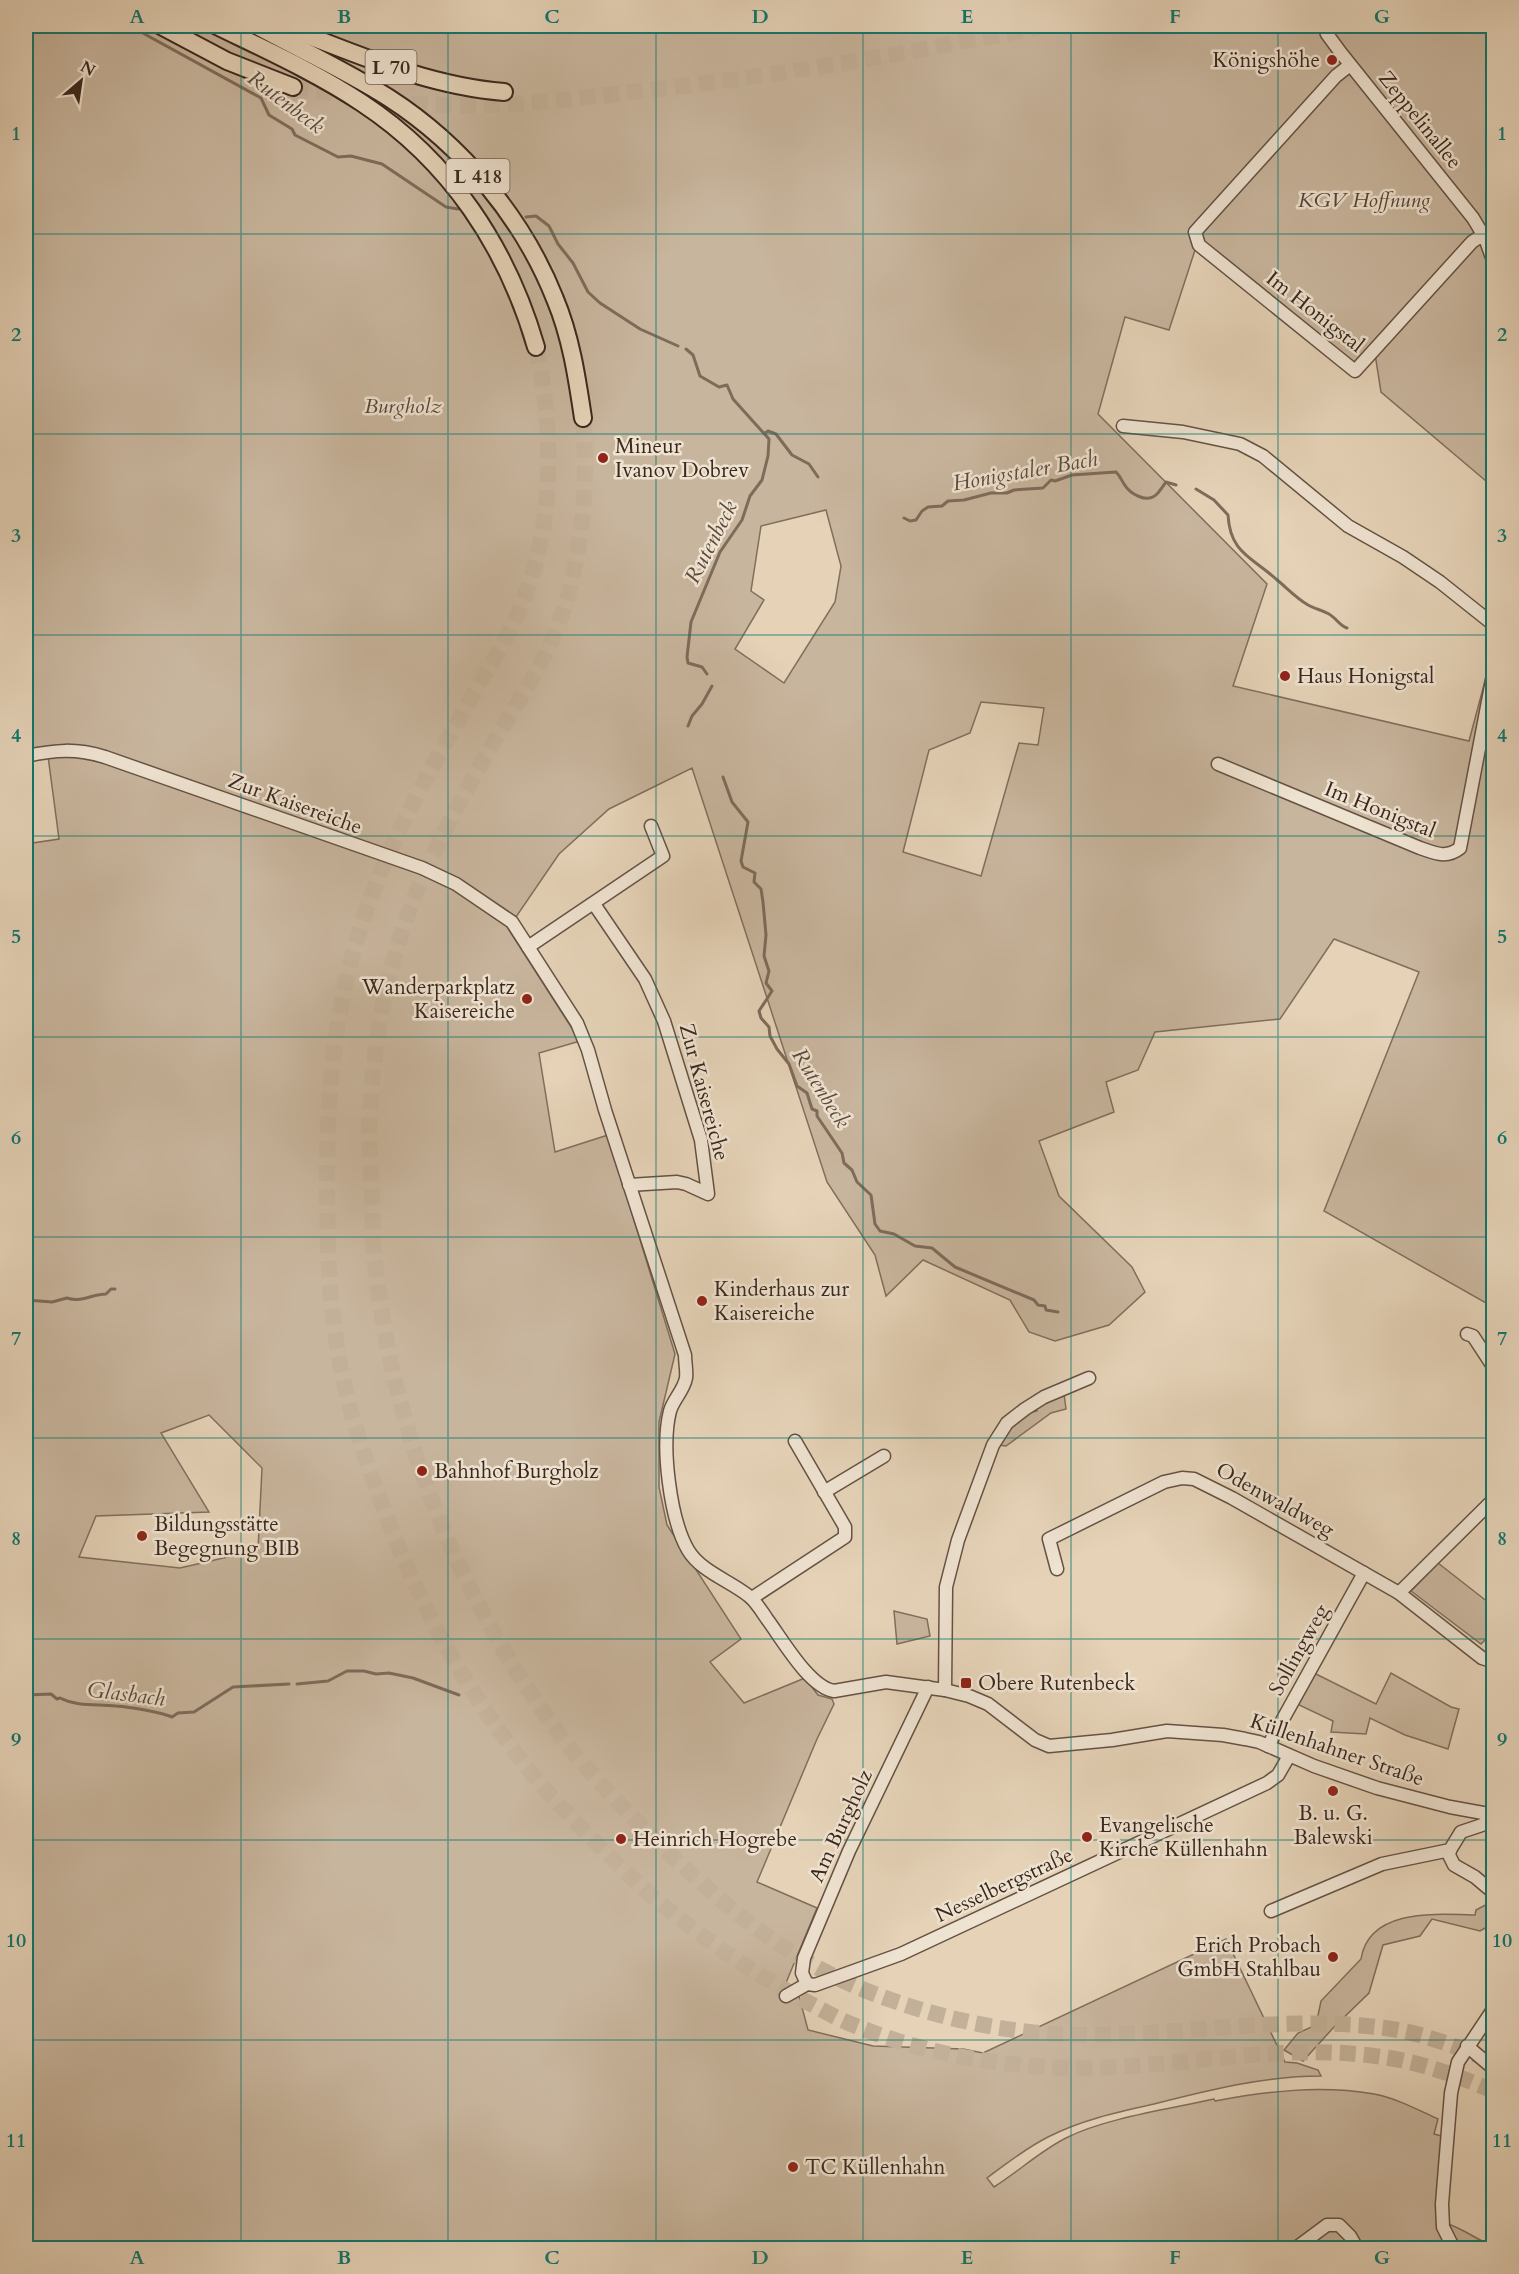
<svg xmlns="http://www.w3.org/2000/svg" width="1519" height="2274" viewBox="0 0 1519 2274" font-family="Cardo,serif">
<style>
.green{fill:#c8b59d;stroke:#816e5d;stroke-width:1.5;fill-rule:evenodd}
.lines{fill:none;stroke-linecap:round;stroke-linejoin:round}
.stream{stroke:#7e6b5a;stroke-width:3}
.highway-tunnel{stroke:#c3b098;stroke-width:16;stroke-dasharray:16 8;stroke-linecap:butt}
.minor-casing{stroke:#655244;stroke-width:15}
.highway-casing{stroke:#3a281d;stroke-width:20}
.minor{stroke:#eee2d0;stroke-width:12}
.highway{stroke:#e5d2b7;stroke-width:16}
.grid{fill:none;stroke:#0f766e;stroke-width:1.5;stroke-opacity:0.55}
.poi-dot{fill:#8f2418;stroke:#eee2d0;stroke-width:2}
.labels{text-anchor:middle;dominant-baseline:central;stroke-width:5;stroke-linejoin:round;paint-order:stroke}
.shield{fill:#eee2d0;stroke:#706053;stroke-width:1.5}
.shield-label{font-size:20px;font-weight:bold;fill:#3a281d}
.poi-label{font-size:21px;fill:#3a281d;stroke:#eee2d0;text-anchor:start}
.street-label{font-size:21px;fill:#3a281d;stroke:#eee2d0}
.park-label{font-size:21px;font-style:italic;fill:#564437;stroke:#eee2d0}
.water-label{font-size:22px;font-style:italic;fill:#5c4a3c;stroke:#eee2d0}
.neatline{fill:none;stroke:#0f766e;stroke-width:2}
.grid-label{font-size:20px;text-anchor:middle;font-weight:bold;fill:#0f766e}
</style>
<rect width="100%" height="100%" fill="#e5d2b7"/>
<filter id="stains"><feTurbulence type="fractalNoise" baseFrequency=".00333" numOctaves="4"/><feColorMatrix values="0 0 0 0 .2 0 0 0 0 .09 0 0 0 0 .02 0 0 0 .5 -.17"/></filter>
<radialGradient id="worn" r=".72"><stop offset=".6" stop-color="#630" stop-opacity="0"/><stop offset="1" stop-color="#630" stop-opacity=".3"/></radialGradient>
<!-- green -->
<g class="green">
<path d="M26,26H1493V487L1381,392L1375,354L1356,375L1196,247L1169,330L1125,317L1098,414L1267,584L1233,686L1469,741L1493,651V1307L1324,1211L1419,972L1334,939L1280,1019L1155,1032L1138,1070L1106,1082L1114,1112L1039,1141L1059,1196L1132,1267L1145,1292L1109,1325L1055,1341L1029,1332L1010,1300L923,1260L886,1296L875,1255L827,1182L692,768L609,809L559,854L516,917L504,922L580,1041L539,1053L555,1152L608,1135L675,1354L659,1422V1487L667,1525L741,1639L710,1662L744,1703L805,1678L818,1695L832,1699L834,1704L817,1739L757,1882L817,1908L783,1990L799,1996L808,2030L873,2046L963,2049L983,2053L1226,1939L1285,2062L1297,2063L1318,2070L1321,2076C1264,2076 1209,2090 1154,2104C1118,2112 1081,2120 1048,2137C1026,2148 1007,2163 987,2178L994,2187C1018,2172 1040,2151 1066,2138C1105,2118 1170,2109 1214,2099L1215,2101C1268,2091 1320,2085 1374,2094C1396,2098 1418,2110 1438,2119L1434,2134L1445,2137L1452,2152L1445,2201L1448,2224C1464,2229 1477,2240 1493,2246V2248H26V844L59,839L48,756L26,758ZM826,510L841,566L835,602L784,683L735,649L764,600L751,591L761,526ZM981,702L1044,708L1038,745L1019,743L981,876L903,852L929,750L970,733ZM209,1415L262,1468L258,1550L180,1568L79,1557L96,1516L209,1512L161,1433Z"/>
<polygon points="1064,1394 1066,1409 1051,1413 1006,1446 999,1445 1001,1435 1029,1413 1037,1411 1037,1403"/>
<polygon points="1438,1563 1493,1606 1493,1632 1481,1644 1411,1591"/>
<polygon points="894,1611 927,1619 930,1636 897,1644"/>
<polygon points="1314,1673 1376,1704 1391,1673 1451,1707 1459,1709 1448,1749 1405,1735 1370,1718 1366,1734 1331,1732 1333,1721 1297,1704"/>
<path d="M1493,1901V1930L1485,1928L1480,1931L1432,1919L1420,1936L1383,1945L1369,1993L1334,2027L1303,2061L1284,2050L1298,2033L1316,2025L1321,2001L1361,1959C1369,1908 1437,1914 1475,1915L1476,1910Z"/>
</g>
<g class="lines">
<!-- stream -->
<g class="stream">
<polyline points="130,26 261,98 269,115 292,129 295,135 338,157 351,156 382,164 446,207 458,209"/>
<polyline points="526,217 536,216 549,226 558,244 573,263 588,292 600,303 640,329 678,346"/>
<polyline points="686,349 693,355 700,376 719,387 727,385 733,399 769,439 768,456 762,480 750,496 742,520 720,552 691,622 687,657 688,663 702,667 707,674"/>
<polyline points="765,433 768,431 776,434 792,455 809,464 818,477"/>
<path d="M1196,489L1214,500L1228,515C1230,553 1252,557 1276,579C1287,588 1296,598 1308,605C1315,609 1322,610 1329,614C1336,618 1340,626 1347,628"/>
<path d="M904,518L910,521L916,520L922,511L928,507L942,506L948,501L964,500L991,493H1007L1014,490L1043,488L1051,480L1055,481L1072,475L1116,472C1120,476 1121,479 1124,484C1130,494 1147,504 1157,494C1160,491 1163,486 1166,482L1176,485"/>
<polyline points="688,726 692,716 702,704 712,686"/>
<polyline points="723,777 732,802 748,822 741,861 743,867 755,873 754,882 761,889 763,902 766,935 764,956 769,971 766,983 772,991 759,1011 761,1018 769,1027 770,1036 777,1049 789,1064 797,1086 807,1093 812,1109 817,1111 817,1116 842,1153 844,1163 852,1170 857,1182 871,1195 875,1224 880,1231 894,1234 915,1246 932,1248 955,1267 1034,1300 1038,1305 1045,1306 1046,1310 1058,1312"/>
<path d="M26,1300L52,1302L67,1298C82,1303 92,1294 106,1294L111,1289H115"/>
<polyline points="297,1684 328,1681 347,1671 364,1671 376,1674 389,1673 413,1678 459,1695"/>
<path d="M26,1695L51,1694L57,1699L60,1698C78,1707 96,1704 116,1706C130,1707 160,1712 172,1717L178,1713L194,1712L233,1687L289,1684"/>
</g>
<!-- highway-tunnel -->
<g class="highway-tunnel">
<path d="M293,87C334,93 376,102 418,104C491,109 568,100 640,91C776,76 910,53 1044,26"/>
<path d="M536,347C553,426 555,513 527,590C513,631 488,668 467,705C424,780 381,856 357,940C332,1023 326,1111 327,1197C328,1249 329,1300 338,1352C346,1403 363,1453 381,1501C413,1591 457,1676 515,1752C541,1787 571,1818 602,1849C663,1911 732,1962 809,2003C824,2011 840,2020 856,2026C927,2055 1008,2068 1084,2068C1184,2067 1283,2042 1382,2057C1421,2062 1457,2076 1494,2091"/>
<path d="M583,418C589,483 582,562 559,623C544,665 517,702 495,740C458,804 422,868 400,938C381,999 371,1066 369,1130C369,1150 371,1171 372,1191C373,1211 372,1232 374,1252C389,1418 451,1580 546,1716C581,1766 624,1809 668,1852C726,1908 791,1961 867,1991C938,2019 1016,2036 1093,2035C1190,2034 1289,2015 1385,2028C1418,2032 1449,2044 1479,2056"/>
</g>
<!-- minor casing -->
<g class="minor-casing">
<g id="minor">
<polyline points="1324,26 1327,34 1341,53 1473,218 1485,238 1494,263"/>
<polyline points="1350,65 1336,76 1195,232 1199,245 1355,371 1472,242 1478,238 1485,238"/>
<polyline points="1123,426 1183,432 1240,444 1263,456 1348,526 1403,557 1440,582 1494,625"/>
<path d="M26,756C56,750 75,748 105,757L422,868L456,884L512,922L577,1023L588,1050L605,1110L685,1355C685,1363 687,1371 686,1378C684,1390 673,1400 670,1411C661,1446 670,1519 688,1550C701,1572 731,1581 750,1597C757,1603 762,1612 767,1619C782,1639 809,1687 834,1691L886,1682L945,1690L969,1696L988,1704L1035,1740L1049,1746L1112,1740L1167,1731L1223,1735L1245,1739L1259,1742L1314,1766L1377,1788L1450,1807L1494,1815"/>
<path d="M1218,764L1420,848C1435,853 1446,859 1460,848L1494,670"/>
<polyline points="594,904 645,979 664,1021 701,1140 708,1194 686,1184 677,1182 629,1185"/>
<polyline points="528,947 663,856 651,826"/>
<polyline points="1467,1334 1473,1336 1494,1368"/>
<polyline points="824,1492 884,1456"/>
<polyline points="1057,1569 1049,1539 1164,1482 1182,1478 1194,1479 1232,1498 1399,1593 1482,1658 1494,1662"/>
<polyline points="1399,1593 1494,1499"/>
<polyline points="752,1598 845,1537 845,1527 795,1441"/>
<polyline points="945,1690 946,1587 958,1540 993,1445 1007,1423 1025,1409 1044,1397 1089,1378"/>
<polyline points="1268,1746 1364,1573"/>
<polyline points="1450,1850 1449,1855 1454,1865 1475,1877 1494,1893"/>
<polyline points="1271,1911 1382,1864 1450,1850 1461,1832 1482,1825 1494,1815"/>
<polyline points="807,1984 802,1973 804,1958 849,1851 928,1687"/>
<polyline points="786,1996 807,1984 815,1985 901,1954 1267,1783 1278,1775 1289,1756"/>
<polyline points="1467,2046 1494,2069"/>
<polyline points="1296,2248 1327,2225 1339,2225 1350,2236 1357,2248"/>
<polyline points="1458,2248 1452,2245 1443,2227 1442,2204 1451,2093 1458,2062 1494,2008"/>
</g>
</g>
<!-- highway casing -->
<g class="highway-casing">
<g id="highway">
<polyline points="161,26 227,61 293,87"/>
<path d="M217,26C266,50 317,73 362,103C450,161 507,247 536,347"/>
<path d="M257,26C301,50 347,71 389,98C462,145 523,218 555,299C571,337 577,378 583,418"/>
<path d="M283,26C355,53 426,86 504,92"/>
</g>
</g>
<!-- minor -->
<use href="#minor" class="minor"/>
<!-- highway -->
<use href="#highway" class="highway"/>
</g>
<!-- grid -->
<path class="grid" d="M241,26V2248M448,26V2248M656,26V2248M863,26V2248M1071,26V2248M1278,26V2248M26,234H1494M26,434H1494M26,635H1494M26,836H1494M26,1037H1494M26,1237H1494M26,1438H1494M26,1639H1494M26,1840H1494M26,2040H1494"/>
<!-- markers -->
<g class="poi-dot">
<circle cx="1332" cy="60" r="6"/>
<circle cx="603" cy="458" r="6"/>
<circle cx="1285" cy="676" r="6"/>
<circle cx="527" cy="999" r="6"/>
<circle cx="702" cy="1301" r="6"/>
<circle cx="422" cy="1471" r="6"/>
<circle cx="142" cy="1536" r="6"/>
<rect x="960" y="1677" width="12" height="12" rx="3"/>
<circle cx="1333" cy="1791" r="6"/>
<circle cx="1087" cy="1837" r="6"/>
<circle cx="621" cy="1839" r="6"/>
<circle cx="1333" cy="1957" r="6"/>
<circle cx="793" cy="2167" r="6"/>
</g>
<g class="labels">
<!-- shield labels -->
<g class="shield">
<rect x="365.5" y="50" width="51" height="34" rx="4.5"/>
<rect x="446.5" y="159" width="63" height="34" rx="4.5"/>
</g>
<g class="shield-label">
<text x="391" y="67">L 70</text>
<text x="478" y="176">L 418</text>
</g>
<!-- poi labels -->
<g class="poi-label">
<text x="1320" y="60" text-anchor="end">Königshöhe</text>
<text x="615" y="446">Mineur<tspan x="615" dy="24">Ivanov Dobrev</tspan></text>
<text x="1297" y="676">Haus Honigstal</text>
<text x="515" y="987" text-anchor="end">Wanderparkplatz<tspan x="515" dy="24">Kaisereiche</tspan></text>
<text x="714" y="1289">Kinderhaus zur<tspan x="714" dy="24">Kaisereiche</tspan></text>
<text x="434" y="1471">Bahnhof Burgholz</text>
<text x="154" y="1524">Bildungsstätte<tspan x="154" dy="24">Begegnung BIB</tspan></text>
<text x="978" y="1683">Obere Rutenbeck</text>
<text x="1333" y="1813" text-anchor="middle">B. u. G.<tspan x="1333" dy="24">Balewski</tspan></text>
<text x="1099" y="1825">Evangelische<tspan x="1099" dy="24">Kirche Küllenhahn</tspan></text>
<text x="633" y="1839">Heinrich Hogrebe</text>
<text x="1321" y="1945" text-anchor="end">Erich Probach<tspan x="1321" dy="24">GmbH Stahlbau</tspan></text>
<text x="805" y="2167">TC Küllenhahn</text>
</g>
<!-- street labels -->
<g class="street-label">
<text transform="translate(1420 120) rotate(51)">Zeppelinallee</text>
<text transform="translate(1315 312) rotate(38)">Im Honigstal</text>
<text transform="translate(295 804) rotate(20)">Zur Kaisereiche</text>
<text transform="translate(1380 810) rotate(22)">Im Honigstal</text>
<text transform="translate(704 1092) rotate(75)">Zur Kaisereiche</text>
<text transform="translate(1275 1500) rotate(29)">Odenwaldweg</text>
<text transform="translate(1299 1650) rotate(-61)">Sollingweg</text>
<text transform="translate(1337 1750) rotate(19)">Küllenhahner Straße</text>
<text transform="translate(841 1826) rotate(-65)">Am Burgholz</text>
<text transform="translate(1004 1885) rotate(-25)">Nesselbergstraße</text>
</g>
<!-- park labels -->
<g class="park-label">
<text x="1364" y="200">KGV Hoffnung</text>
<text x="403" y="406">Burgholz</text>
</g>
<!-- water labels -->
<g class="water-label">
<text transform="translate(286 102) rotate(37)">Rutenbeck</text>
<text transform="translate(1025 471) rotate(-10)">Honigstaler Bach</text>
<text transform="translate(711 542) rotate(-63)">Rutenbeck</text>
<text transform="translate(821 1088) rotate(58)">Rutenbeck</text>
<text transform="translate(126 1694) rotate(7)">Glasbach</text>
</g>
</g>
<!-- margin -->
<rect width="1519" height="2274" fill="none" stroke="#e5d2b7" stroke-width="66"/>
<!-- north arrow -->
<g transform="translate(81 81) rotate(29)" stroke="#eee2d0" stroke-width="4.5" paint-order="stroke">
<path d="M0-4.5L10 22L0 15L-10 22Z" fill="#3a281d"/>
<text y="-9" font-size="16" font-weight="bold" text-anchor="middle" fill="#3a281d">N</text>
</g>
<rect x="33" y="33" width="1453" height="2208" class="neatline"/>
<g class="grid-label">
<text x="137" y="23">A</text>
<text x="344" y="23">B</text>
<text x="552" y="23">C</text>
<text x="760" y="23">D</text>
<text x="967" y="23">E</text>
<text x="1175" y="23">F</text>
<text x="1382" y="23">G</text>
<text x="16" y="140">1</text>
<text x="1502" y="140">1</text>
<text x="16" y="341">2</text>
<text x="1502" y="341">2</text>
<text x="16" y="542">3</text>
<text x="1502" y="542">3</text>
<text x="16" y="742">4</text>
<text x="1502" y="742">4</text>
<text x="16" y="943">5</text>
<text x="1502" y="943">5</text>
<text x="16" y="1144">6</text>
<text x="1502" y="1144">6</text>
<text x="16" y="1345">7</text>
<text x="1502" y="1345">7</text>
<text x="16" y="1545">8</text>
<text x="1502" y="1545">8</text>
<text x="16" y="1746">9</text>
<text x="1502" y="1746">9</text>
<text x="16" y="1947">10</text>
<text x="1502" y="1947">10</text>
<text x="16" y="2147">11</text>
<text x="1502" y="2147">11</text>
<text x="137" y="2264">A</text>
<text x="344" y="2264">B</text>
<text x="552" y="2264">C</text>
<text x="760" y="2264">D</text>
<text x="967" y="2264">E</text>
<text x="1175" y="2264">F</text>
<text x="1382" y="2264">G</text>
</g>
<rect width="100%" height="100%" filter="url(#stains)"/>
<rect width="100%" height="100%" fill="url(#worn)"/>
</svg>
